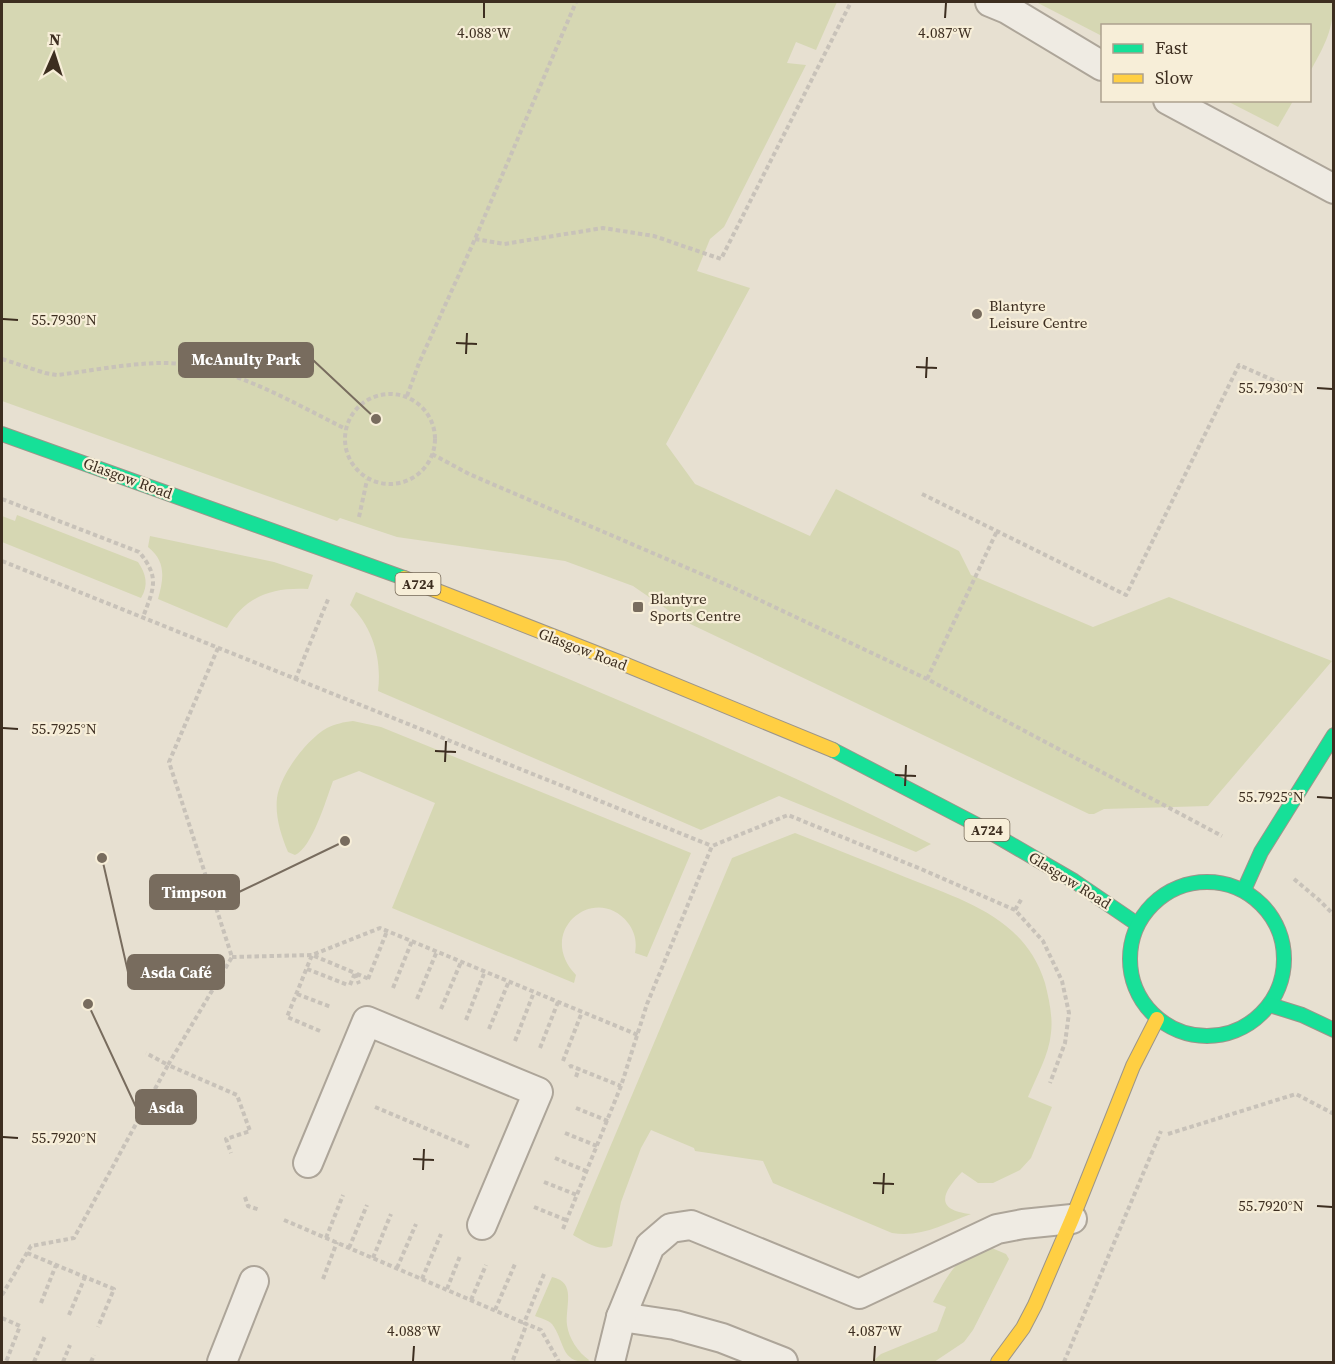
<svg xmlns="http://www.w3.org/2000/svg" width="1335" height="1364" viewBox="0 0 1335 1364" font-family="'Source Serif 4',serif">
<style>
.green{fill:#d6d7b3}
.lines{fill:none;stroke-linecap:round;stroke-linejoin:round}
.lane-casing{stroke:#ada599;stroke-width:32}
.fast-casing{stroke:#9c958a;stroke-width:16}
.slow-casing{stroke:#9c958a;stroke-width:16}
.path{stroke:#c8c2b9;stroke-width:4;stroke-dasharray:4.5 3;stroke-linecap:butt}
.lane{stroke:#efebe3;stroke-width:28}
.fast{stroke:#16e098;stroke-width:14}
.slow{stroke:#ffcf43;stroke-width:14}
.ticks{fill:none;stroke:#3d2e20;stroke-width:2}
.poi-dot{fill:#786c5e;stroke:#f7eed8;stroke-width:2}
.labels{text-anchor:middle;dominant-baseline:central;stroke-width:4.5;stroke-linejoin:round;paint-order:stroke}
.shield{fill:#f7eed8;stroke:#756857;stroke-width:1.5}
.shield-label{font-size:14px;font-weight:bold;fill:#3d2e20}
.poi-label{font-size:15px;fill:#3d2e20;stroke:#f7eed8;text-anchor:start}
.street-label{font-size:15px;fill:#3d2e20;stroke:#f7eed8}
.ticks-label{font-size:15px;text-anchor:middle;fill:#3d2e20;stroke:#f7eed8;stroke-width:4.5;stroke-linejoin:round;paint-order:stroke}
.leader{fill:none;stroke:#786c5e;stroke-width:2}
.callout-dot{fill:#786c5e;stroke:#f7eed8;stroke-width:2}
.callout{fill:#786c5e;stroke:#786c5e;stroke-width:2}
.callout-label{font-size:16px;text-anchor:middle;font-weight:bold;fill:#fff}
</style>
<rect width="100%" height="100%" fill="#e7e0d1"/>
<!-- green -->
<g class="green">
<polygon points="2,2 837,2 816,50 796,42 787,63 806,65 724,227 710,239 697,271 750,288 666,444 695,484 810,536 836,489 959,551 971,575 1093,627 1169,597 1332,661 1208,806 1104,809 1094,814 1089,814 684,621 633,586 565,561 397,537 340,518 337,521 2,401"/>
<path d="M1036,2H1333C1334,30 1323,48 1310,72V26H1102V36Z"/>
<polygon points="1227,101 1293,101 1278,127"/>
<path d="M17,515L138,562C146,574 149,585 141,598L2,542V516L15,521Z"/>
<path d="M150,536L274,562L313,575L308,589C273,587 245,596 227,628L158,599C164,578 166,561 148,547Z"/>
<path d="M356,592C550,670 744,750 931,844L916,852L779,796L701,830L378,691C382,659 373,628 350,605Z"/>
<path d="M353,721L381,727L691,853L647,957L635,953C637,942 635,932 628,923C596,882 534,931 576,975L574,983L392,908L435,803L359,771L333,781C326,800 312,848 295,855L288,852C281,835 275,817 277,798C280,775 306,740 327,728C336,724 343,722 353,721Z"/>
<path d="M795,833C831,847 868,862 905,877C962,900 1025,917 1045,983C1049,999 1053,1017 1051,1033C1049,1055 1036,1077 1028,1097L1052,1107L1031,1158L1020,1170L993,1183H978L962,1172C942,1193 934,1210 971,1214C944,1224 921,1238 892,1233L773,1183L763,1161L695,1151L694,1148L651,1130L641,1148L621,1202L612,1246C599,1252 584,1241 573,1235L732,858Z"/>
<path d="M987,1246L1006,1254L1009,1259L973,1330L964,1342L934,1362H872L881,1354L937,1331L946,1307L933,1302C949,1273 955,1259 987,1246Z"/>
<path d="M552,1277C577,1282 565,1306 567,1325C569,1339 578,1352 589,1360L588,1362C560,1363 565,1341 552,1324C548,1320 540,1318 535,1316Z"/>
</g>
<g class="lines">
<!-- lane casing -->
<g class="lane-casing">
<g id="lane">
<polyline points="990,2 1007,9 1102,66"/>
<polyline points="1168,100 1334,189"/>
<polyline points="308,1163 367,1021 538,1092 482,1225"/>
<polyline points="621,1317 675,1325 722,1338 783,1362"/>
<polyline points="222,1362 254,1281"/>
<polyline points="610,1362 621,1317 650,1246 671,1228 691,1225 859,1294 997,1229 1023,1224 1072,1219"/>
</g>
</g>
<!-- fast casing -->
<g class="fast-casing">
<g id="fast">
<polyline points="2,434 404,578"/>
<polyline points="833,750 983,828 1074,881 1137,924"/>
<circle cx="1207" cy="959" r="77"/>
<polyline points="1244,890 1261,852 1334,735"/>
<polyline points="1270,1005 1302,1015 1334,1030"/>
</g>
</g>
<!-- slow casing -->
<g class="slow-casing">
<g id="slow">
<polyline points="404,578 624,664 833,750"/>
<polyline points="998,1362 1023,1328 1035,1305 1072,1219 1133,1066 1157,1019"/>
</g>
</g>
<!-- path -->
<g class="path">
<polyline points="475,239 504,244 603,228 654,236 721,259 851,2"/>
<path d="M2,359L45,373L57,375C90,371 124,364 158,363C225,361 287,400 346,429"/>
<circle cx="390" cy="439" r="45"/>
<polyline points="407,396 419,363 475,239 576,2"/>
<polyline points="432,454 469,474 734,588 927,679 1222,836"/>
<polyline points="922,494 1126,595 1239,365 1300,392"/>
<path d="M2,499L139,552C160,577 154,588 143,617"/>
<polyline points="359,517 367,480"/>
<polyline points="2,561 712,846"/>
<polyline points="218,648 169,762 232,957 168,1065 237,1095 250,1131 226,1139 231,1153"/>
<polyline points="927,679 997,531"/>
<polyline points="295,680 329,597"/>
<polyline points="1294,879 1319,900 1334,915"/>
<polyline points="1015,910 1022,898"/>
<polyline points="232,957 312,955 380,928 638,1035"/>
<polyline points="307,969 348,985"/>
<polyline points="368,979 387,931"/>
<polyline points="350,985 355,973 369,979"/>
<polyline points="393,988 412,941"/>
<polyline points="297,994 331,1007"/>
<polyline points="417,999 437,951"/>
<polyline points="441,1009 461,962"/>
<polyline points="466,1020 485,971"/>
<polyline points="489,1029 509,981"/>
<polyline points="320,1031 287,1017 312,955 355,973 359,984"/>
<polyline points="515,1041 534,992"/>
<polyline points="540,1048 558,1002"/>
<polyline points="563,1061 582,1012"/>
<polyline points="569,1067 571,1066 621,1086"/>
<polyline points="576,1077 579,1068"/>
<polyline points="375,1107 470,1147"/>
<polyline points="576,1108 608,1121"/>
<polyline points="565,1133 597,1146"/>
<polyline points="1168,1134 1296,1094 1334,1114"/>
<polyline points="555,1158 586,1171"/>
<polyline points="544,1182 577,1195"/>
<polyline points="245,1197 248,1206 260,1210"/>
<polyline points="534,1207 566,1220"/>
<polyline points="284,1220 524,1323"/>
<polyline points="563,1229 621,1086 647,1004 712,846 788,815 921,869 1015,910 1043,941 1062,981 1069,1013 1065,1043 1050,1083"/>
<polyline points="326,1238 343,1195"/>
<polyline points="349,1248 367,1205"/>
<polyline points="27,1253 114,1289 98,1327"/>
<polyline points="373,1258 391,1214"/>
<polyline points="397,1268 416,1224"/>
<polyline points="544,1274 524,1323 541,1330 559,1362"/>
<polyline points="323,1279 337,1242"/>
<polyline points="422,1279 441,1234"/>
<polyline points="447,1289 460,1256"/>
<polyline points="2,1295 31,1246 74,1238 168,1065 146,1053"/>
<polyline points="471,1300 486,1265"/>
<polyline points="41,1303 56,1265"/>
<polyline points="495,1310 515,1264"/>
<polyline points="69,1315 85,1277"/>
<polyline points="2,1318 20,1326 6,1362"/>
<polyline points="513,1360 527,1323"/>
<polyline points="34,1362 45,1336"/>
<polyline points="63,1362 70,1345"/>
<polyline points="91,1362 94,1355"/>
<polyline points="1064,1362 1161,1131"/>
</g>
<!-- lane -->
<use href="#lane" class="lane"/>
<!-- fast -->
<use href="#fast" class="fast"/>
<!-- slow -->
<use href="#slow" class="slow"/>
</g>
<!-- ticks -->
<path class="ticks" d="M484,18V3M945,18L946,3M3,319L18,320M456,343L477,344M466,354L467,333M916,367L937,368M926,378L927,357M1317,388L1332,389M3,728L18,729M435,751L456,752M445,762L446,741M895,775L916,776M905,786L906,765M1317,797L1332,798M3,1137L18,1138M413,1159L434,1160M423,1170L424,1149M873,1183L894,1184M883,1194L884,1173M1317,1206L1332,1207M413,1361L414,1346M874,1361L875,1346"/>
<!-- markers -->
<g class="poi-dot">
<circle cx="977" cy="314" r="6"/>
<rect x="632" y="601" width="12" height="12" rx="3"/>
</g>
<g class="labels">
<!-- shield labels -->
<g class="shield">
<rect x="395.5" y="573" width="45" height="22" rx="4.5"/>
<rect x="964.5" y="819" width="45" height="22" rx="4.5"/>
</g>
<g class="shield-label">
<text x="418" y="584">A724</text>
<text x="987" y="830">A724</text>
</g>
<!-- poi labels -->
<g class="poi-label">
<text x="989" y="305">Blantyre<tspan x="989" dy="17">Leisure Centre</tspan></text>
<text x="650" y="598">Blantyre<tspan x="650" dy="17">Sports Centre</tspan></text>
</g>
<!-- street labels -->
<g class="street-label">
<text transform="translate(128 478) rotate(20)">Glasgow Road</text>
<text transform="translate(583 649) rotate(21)">Glasgow Road</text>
<text transform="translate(1070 880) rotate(32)">Glasgow Road</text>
</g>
</g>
<g class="ticks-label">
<text x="484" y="38">4.088°W</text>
<text x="945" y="38">4.087°W</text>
<text x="64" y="325">55.7930°N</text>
<text x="1271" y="393">55.7930°N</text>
<text x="64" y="734">55.7925°N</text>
<text x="1271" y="802">55.7925°N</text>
<text x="64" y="1143">55.7920°N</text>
<text x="1271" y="1211">55.7920°N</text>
<text x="414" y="1336">4.088°W</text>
<text x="875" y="1336">4.087°W</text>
</g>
<!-- callouts -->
<path class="leader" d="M376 419L313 360M345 841L239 892M102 858L128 972M88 1004L136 1107"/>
<g class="callout-dot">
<circle cx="376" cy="419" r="6"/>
<circle cx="345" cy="841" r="6"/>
<circle cx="102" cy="858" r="6"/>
<circle cx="88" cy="1004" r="6"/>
</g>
<g class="callout">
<rect x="179" y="343" width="134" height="34" rx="6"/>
<rect x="150" y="875" width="89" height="34" rx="6"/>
<rect x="128" y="955" width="96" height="34" rx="6"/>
<rect x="136" y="1090" width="60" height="34" rx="6"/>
</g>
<g class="callout-label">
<text x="246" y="365">McAnulty Park</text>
<text x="194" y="898">Timpson</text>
<text x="176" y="978">Asda Café</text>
<text x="166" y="1113">Asda</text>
</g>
<!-- border -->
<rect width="1335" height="1364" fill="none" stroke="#3d2e20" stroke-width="6"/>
<!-- legend -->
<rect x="1101" y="24" width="210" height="78" fill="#f7eed8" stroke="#ada18e" stroke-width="1.5"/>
<rect x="1113" y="44" width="30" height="9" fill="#16e098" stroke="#ada18e" stroke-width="1.5"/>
<text x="1155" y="54" font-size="18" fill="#3d2e20">Fast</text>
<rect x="1113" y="74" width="30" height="9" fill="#ffcf43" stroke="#ada18e" stroke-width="1.5"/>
<text x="1155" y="84" font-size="18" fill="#3d2e20">Slow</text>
<!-- north arrow -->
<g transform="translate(54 54) rotate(3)" stroke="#f7eed8" stroke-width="4.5" paint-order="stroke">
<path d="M0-4.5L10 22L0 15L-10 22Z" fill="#3d2e20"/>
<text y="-9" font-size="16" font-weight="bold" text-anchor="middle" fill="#3d2e20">N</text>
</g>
</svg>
